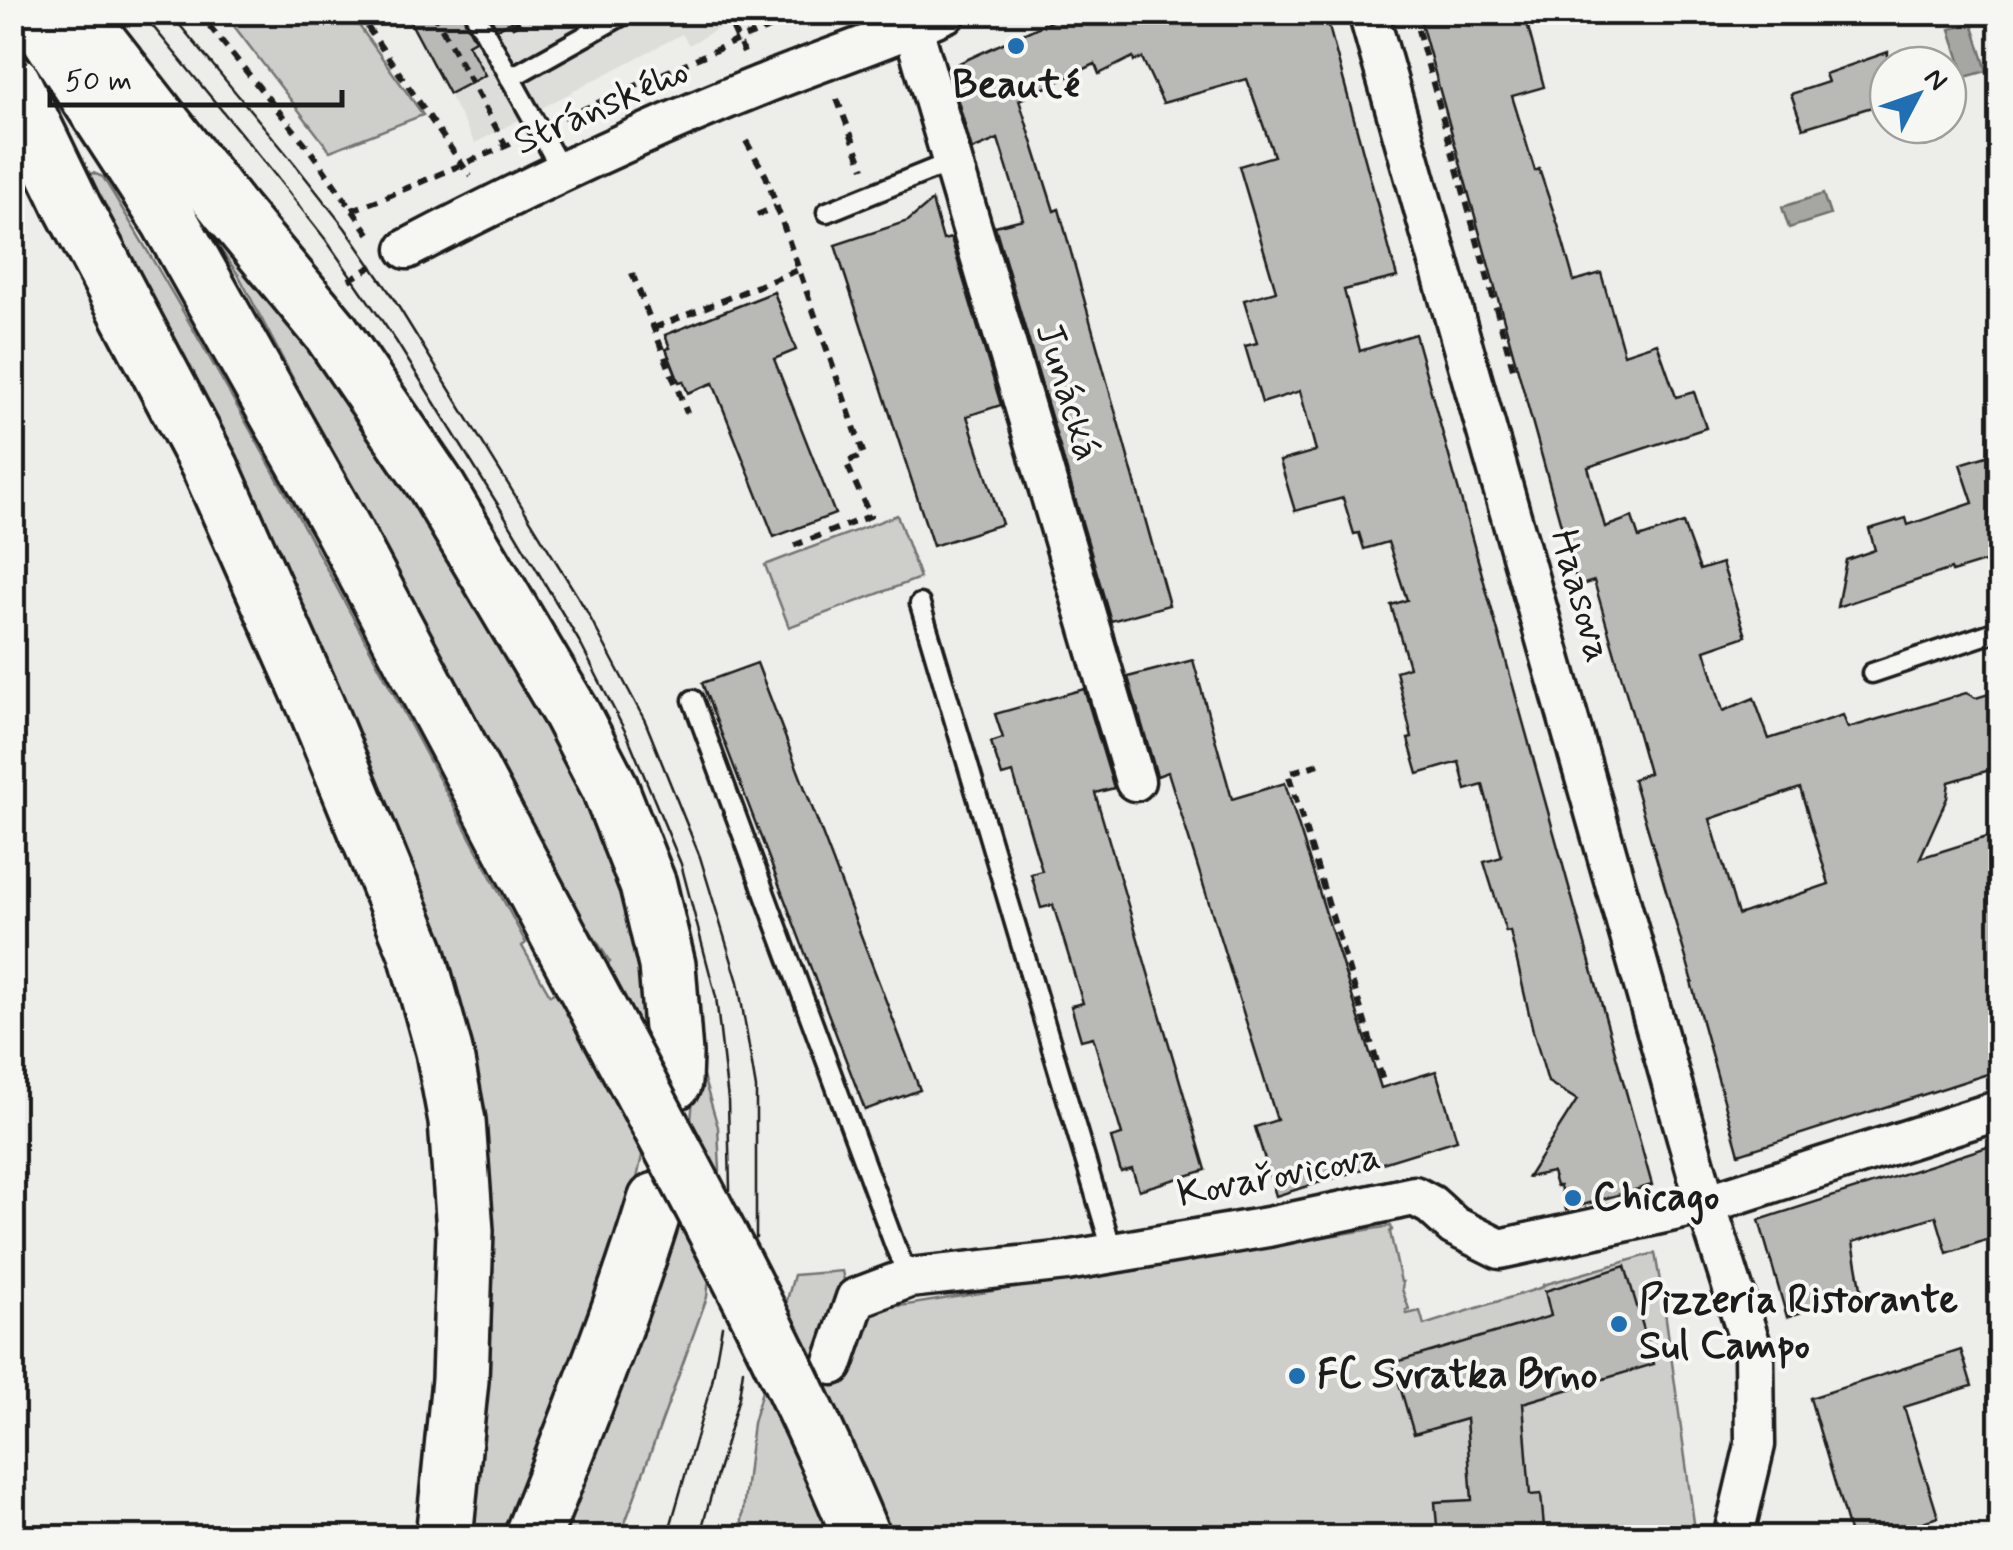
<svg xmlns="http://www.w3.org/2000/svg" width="2013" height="1550" viewBox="0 0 2013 1550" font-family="Mynerve,sans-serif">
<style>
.built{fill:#ddddda}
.green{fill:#cececb;stroke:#757574;stroke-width:2.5}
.water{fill:#a6a6a3;stroke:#6f6f6d;stroke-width:2.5}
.building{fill:#b9b9b6;stroke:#1c1c1c;stroke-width:2.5;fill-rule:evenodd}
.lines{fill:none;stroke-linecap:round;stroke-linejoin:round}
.lane-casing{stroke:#1c1c1c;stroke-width:25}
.street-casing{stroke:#1c1c1c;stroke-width:45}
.highway-casing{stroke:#1c1c1c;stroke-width:62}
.path{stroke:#1c1c1c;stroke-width:6;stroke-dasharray:10 8;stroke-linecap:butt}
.lane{stroke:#f6f6f2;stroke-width:18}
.street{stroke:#f6f6f2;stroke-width:38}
.highway{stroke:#f6f6f2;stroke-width:55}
.tram{stroke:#1c1c1c;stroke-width:2.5}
.highway-bridge-casing{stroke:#1c1c1c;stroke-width:62;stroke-linecap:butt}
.highway-bridge{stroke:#f6f6f2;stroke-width:55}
.poi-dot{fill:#1f6fb2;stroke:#f6f6f2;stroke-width:4}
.labels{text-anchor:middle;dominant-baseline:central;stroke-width:8;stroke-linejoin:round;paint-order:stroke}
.poi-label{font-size:40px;font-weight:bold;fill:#1c1c1c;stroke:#f6f6f2;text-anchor:start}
.street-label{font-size:40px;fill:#1c1c1c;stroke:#f6f6f2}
</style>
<rect width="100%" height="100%" fill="#edede9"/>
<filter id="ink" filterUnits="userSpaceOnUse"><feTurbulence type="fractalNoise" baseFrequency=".01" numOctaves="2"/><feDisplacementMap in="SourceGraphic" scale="20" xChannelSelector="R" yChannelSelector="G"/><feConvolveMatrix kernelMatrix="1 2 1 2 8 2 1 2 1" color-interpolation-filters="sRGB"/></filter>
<g filter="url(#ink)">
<!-- built -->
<polygon class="built" points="405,13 745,13 689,45 682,34 475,143"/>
<!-- green -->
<g class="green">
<polygon points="224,13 350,13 423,115 330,151"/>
<path d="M93,173L103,177C255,426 389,685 526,943L522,946L550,995L610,962L581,916L577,918L239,276L213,239V232L215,228L345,392L494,632L546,720L590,804L626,897L646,982L647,1133L634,1192L509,1537H465L478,1115L85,180L89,174Z"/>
<polygon points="897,515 920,578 789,627 765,565"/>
<polygon points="692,1039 718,1127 720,1171 707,1297 620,1537 553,1538 690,1134 694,1084"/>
<polygon points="1391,1226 1392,1230 1390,1232 1401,1282 1403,1282 1402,1289 1409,1309 1406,1310 1407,1314 1420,1311 1424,1325 1543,1287 1543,1285 1655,1253 1664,1304 1695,1530 1692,1537 740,1538 753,1423 794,1275 842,1271 849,1303 879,1308 907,1305"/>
</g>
<!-- water -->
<g class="water">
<polygon points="1972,23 1987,71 1965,77 1950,29"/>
<polygon points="1823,194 1830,215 1789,228 1782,207"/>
</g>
<!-- building -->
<g class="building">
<polygon points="405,12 464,12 465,21 475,40 468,44 485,75 449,94"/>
<polygon points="488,12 528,12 497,29"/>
<polygon points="1071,12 1325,12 1397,277 1344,290 1360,351 1415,334 1652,1185 1566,1210 1560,1186 1556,1186 1552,1172 1528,1177 1577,1100 1548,1082 1533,1031 1510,931 1506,932 1484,862 1502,857 1483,785 1466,790 1459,762 1418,774 1408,739 1412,738 1396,671 1409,667 1391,605 1407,600 1388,542 1364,549 1359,533 1354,534 1343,498 1295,511 1280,461 1316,451 1300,391 1262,403 1245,346 1257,343 1244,300 1276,291 1239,166 1274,156 1247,79 1163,103 1142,58 1134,61 1133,57 1099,74 1095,64 1019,100 1054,211 1059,209 1169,605 1111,621 995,226 1023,219 998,139 972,150 950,73 957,64"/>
<path d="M1418,12H1524L1544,87L1512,96L1535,171L1539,169L1558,225L1574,281L1601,273L1624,354L1657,343L1676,397L1694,392L1706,428L1588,467L1605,527L1632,517L1639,538L1683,523L1700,570L1722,563L1746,636L1705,650L1723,711L1754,698L1769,739L1843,715L1848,728L1966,693L1976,698L1992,693L2000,721V767L1949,782L1947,798L1920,858L1993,835L2000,861V1070L1739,1154L1691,982H1693L1633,779L1649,773L1632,713L1594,581L1578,586ZM1800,788L1829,884L1738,915L1710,819Z"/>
<polygon points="1888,52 1888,102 1803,128 1791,94 1828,82 1825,74"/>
<polygon points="932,201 943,240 951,238 1001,405 967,416 1002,524 933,546 835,245 908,221"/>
<polygon points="774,292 796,350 774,359 835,514 774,537 713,383 688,393 683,381 679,382 666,349 670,348 665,335"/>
<polygon points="2000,452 2000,569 1994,570 1991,560 1952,572 1951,569 1837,607 1846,560 1875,550 1869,529 1906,518 1908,525 1973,503 1960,464"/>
<polygon points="1193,660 1232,799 1285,783 1381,1088 1436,1071 1457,1140 1276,1196 1255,1127 1277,1120 1168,772 1157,776 1128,677"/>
<polygon points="757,663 920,1090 865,1110 702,683"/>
<polygon points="1084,689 1114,788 1095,793 1206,1170 1139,1190 1132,1169 1121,1172 1111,1138 1122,1135 1093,1037 1081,1040 1071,1006 1083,1003 1053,905 1041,908 1031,874 1042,871 1013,773 1002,776 991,742 1003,738 995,714"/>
<polygon points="2000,1143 2000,1199 1989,1203 1999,1236 1947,1253 1936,1216 1853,1242 1862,1293 1787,1317 1759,1220"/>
<polygon points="1625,1266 1654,1364 1523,1403 1530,1495 1541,1494 1545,1538 1438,1538 1435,1502 1472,1500 1466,1419 1414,1434 1393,1363 1551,1316 1545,1291"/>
<polygon points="1961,1350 1972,1386 1904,1407 1938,1517 1876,1538 1851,1538 1810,1398"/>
</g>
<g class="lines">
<!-- lane casing -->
<g class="lane-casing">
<g id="lane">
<polyline points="476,16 562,171"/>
<polyline points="510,78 628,12"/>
<polyline points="827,212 951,162"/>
<polyline points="920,604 1113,1253"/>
<polyline points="1872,673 2000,630"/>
<polyline points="693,700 895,1246 909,1278"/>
</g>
</g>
<!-- street casing -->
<g class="street-casing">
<g id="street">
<polyline points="1368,12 1706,1204 1754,1355 1755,1445 1733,1538"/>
<polyline points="913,28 1135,781"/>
<path d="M407,249C522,189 640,133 761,85C823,60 886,40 947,12"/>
<polyline points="833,1365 856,1298 909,1278 1066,1261 1113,1253 1268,1227 1414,1196 1431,1205 1454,1226 1500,1249 1706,1204 2000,1110"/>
</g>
</g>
<!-- highway casing -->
<g class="highway-casing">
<g id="highway">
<polyline points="34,12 169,220 342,528 582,979"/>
<polyline points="75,12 230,210 331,332 435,484 571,713 609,786 648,885 667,965 674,1054 673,1082"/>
<polyline points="12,82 73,208 211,469 316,706 416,950 444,1051 457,1121 465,1231 460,1380 444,1538"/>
<path d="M532,1538C576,1426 621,1316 656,1201"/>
</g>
</g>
<!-- path -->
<g class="path">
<polyline points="198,12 307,146 371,236"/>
<polyline points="357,12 470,176"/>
<polyline points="433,12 506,146"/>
<polyline points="725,12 744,53"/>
<polyline points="1413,12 1514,372"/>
<polyline points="511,26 540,12"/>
<polyline points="837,99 864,168"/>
<polyline points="564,118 738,40 812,12"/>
<polyline points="746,141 766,176 864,455 846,462 870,516 790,547"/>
<polyline points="352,210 386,197 517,141"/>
<polyline points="757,215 776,207"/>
<polyline points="632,273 687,413"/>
<polyline points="349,280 376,264"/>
<polyline points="654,328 798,270"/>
<polyline points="1319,764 1288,773 1383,1081"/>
</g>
<!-- lane -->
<use href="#lane" class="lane"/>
<!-- street -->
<use href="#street" class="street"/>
<!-- highway -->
<use href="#highway" class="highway"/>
<!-- tram -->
<g class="tram">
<polyline points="141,12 275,175 326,240 396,341 500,508 579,641 628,737 681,864 716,997 728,1100 730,1190"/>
<polyline points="169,12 294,163 345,228 390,293 586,610 645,721 700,857 738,982 756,1088 756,1238"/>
<polyline points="667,1538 712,1382 722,1326"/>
<polyline points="699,1538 739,1397 743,1370"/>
</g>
<!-- highway-bridge casing -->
<g class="highway-bridge-casing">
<path id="highway-bridge" d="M582,979C680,1163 782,1345 862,1538"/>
</g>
<!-- highway-bridge -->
<use href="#highway-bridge" class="highway-bridge"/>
</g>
</g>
<!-- markers -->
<g class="poi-dot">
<circle cx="1016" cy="46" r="10"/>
<circle cx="1573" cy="1198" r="10"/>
<circle cx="1619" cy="1324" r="10"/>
<circle cx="1297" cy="1376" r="10"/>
</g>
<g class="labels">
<!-- poi labels -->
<g class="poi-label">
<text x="1016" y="86" text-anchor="middle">Beauté</text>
<text x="1593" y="1198">Chicago</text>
<text x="1639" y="1301">Pizzeria Ristorante<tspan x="1639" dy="46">Sul Campo</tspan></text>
<text x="1317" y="1376">FC Svratka Brno</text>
</g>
<!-- street labels -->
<g class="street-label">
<text transform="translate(601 107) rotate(-24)">Stránského</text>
<text transform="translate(1067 392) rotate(73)">Junácká</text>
<text transform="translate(1580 596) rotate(74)">Haasova</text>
<text transform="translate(1279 1176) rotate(-11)">Kovařovicova</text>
</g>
</g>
<!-- margin -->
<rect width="2013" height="1550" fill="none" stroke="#f6f6f2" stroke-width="50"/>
<rect x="25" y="25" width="1963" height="1500" fill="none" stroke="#1c1c1c" stroke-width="4" filter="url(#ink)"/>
<!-- north arrow -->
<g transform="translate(1918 95) rotate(49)"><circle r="48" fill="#f6f6f2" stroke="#9f9f9c" stroke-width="2.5"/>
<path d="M0-8L18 38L0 25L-18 38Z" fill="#1f6fb2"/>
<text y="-15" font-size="28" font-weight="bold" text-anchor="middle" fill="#1c1c1c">N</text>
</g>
<!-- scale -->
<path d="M50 90v15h292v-15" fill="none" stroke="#1c1c1c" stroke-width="5"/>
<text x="65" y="90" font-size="30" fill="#1c1c1c" stroke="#f6f6f2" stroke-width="8" paint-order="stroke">50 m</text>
</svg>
